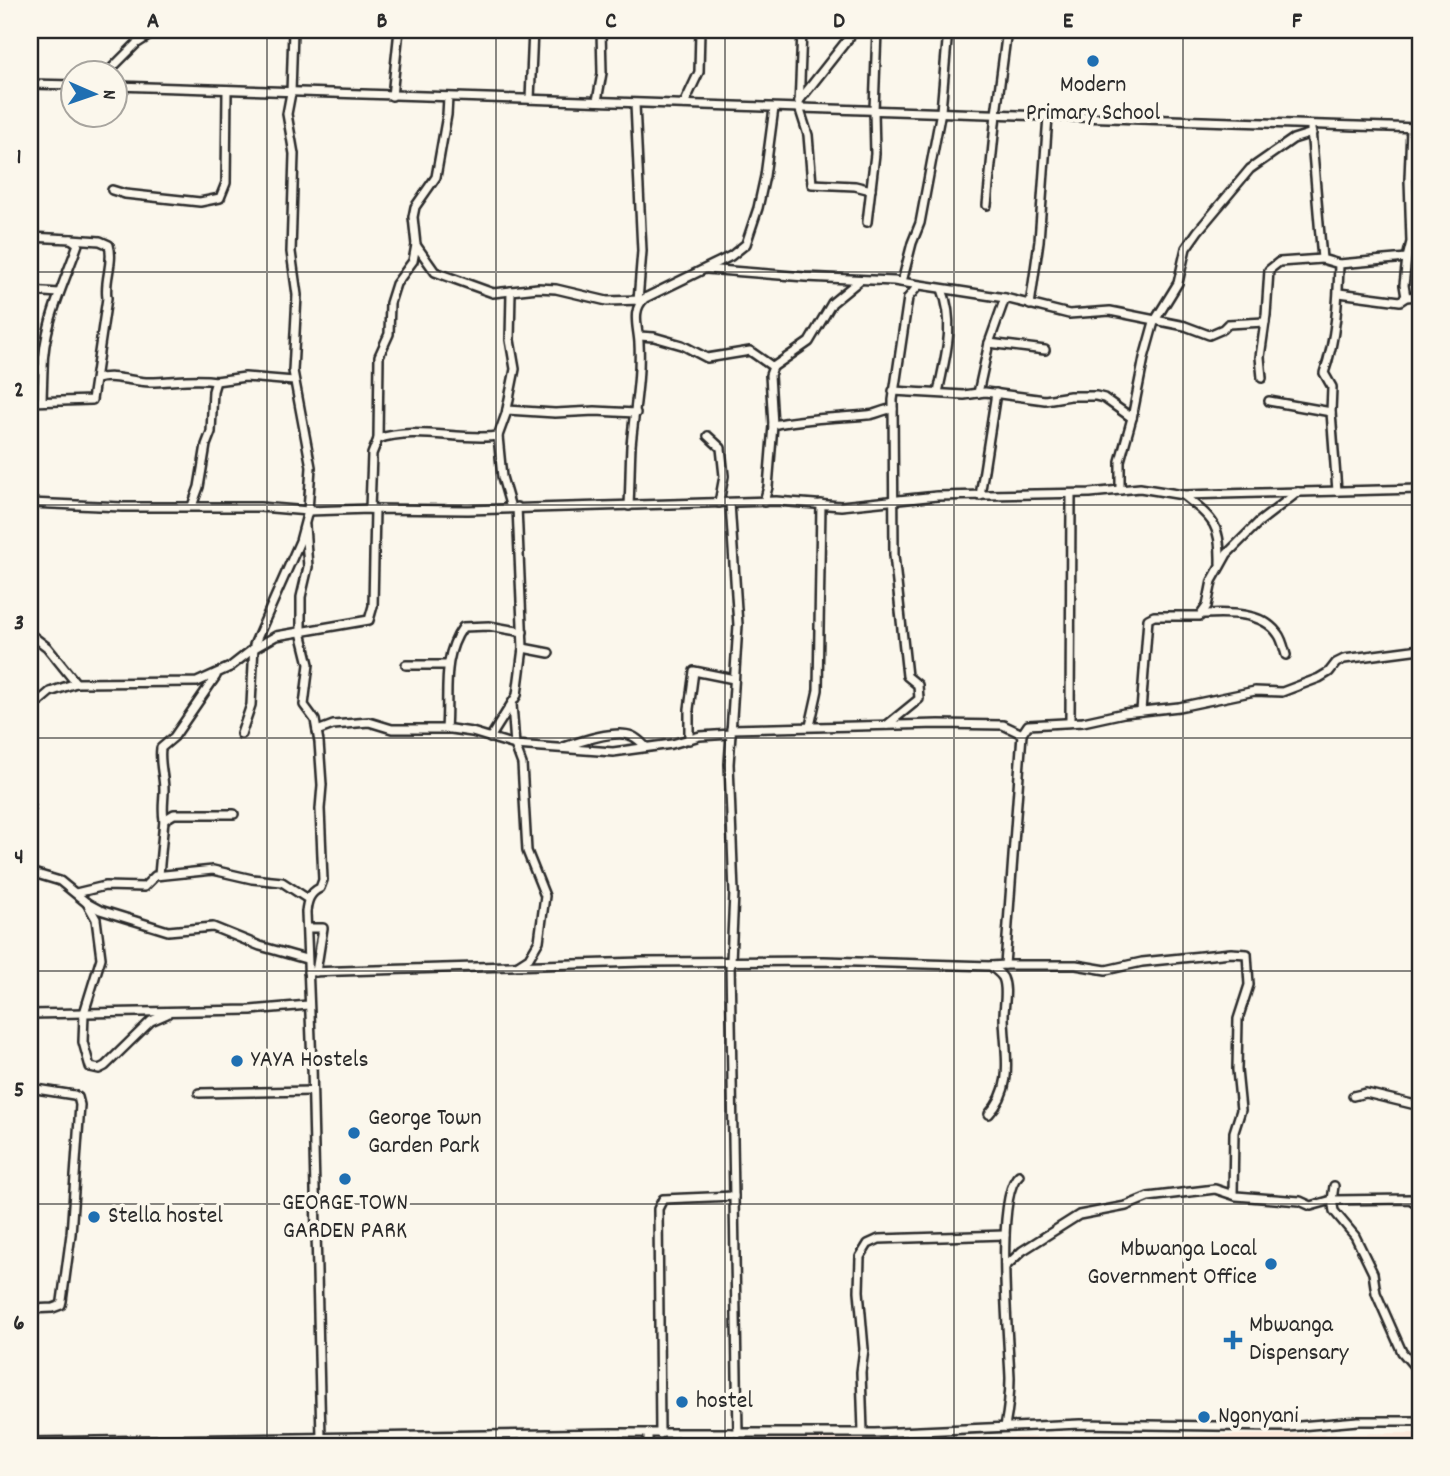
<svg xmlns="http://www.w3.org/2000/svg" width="1450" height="1476" viewBox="0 0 1450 1476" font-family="Dekko,sans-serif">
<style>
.built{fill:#fce8da}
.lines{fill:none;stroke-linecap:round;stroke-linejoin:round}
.street-casing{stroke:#2b2b2b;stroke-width:12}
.street{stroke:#fbf7ec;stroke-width:7}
.grid{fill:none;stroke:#2b2b2b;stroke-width:2;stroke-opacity:0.55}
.poi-dot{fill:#1f6fb2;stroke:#fbf7ec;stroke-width:2.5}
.labels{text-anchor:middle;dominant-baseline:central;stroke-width:7;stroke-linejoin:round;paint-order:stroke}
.poi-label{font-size:24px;fill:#2b2b2b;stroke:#fbf7ec;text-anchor:start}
.neatline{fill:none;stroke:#2b2b2b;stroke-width:2.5}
.grid-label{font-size:23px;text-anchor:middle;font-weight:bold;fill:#2b2b2b}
</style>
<rect width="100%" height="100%" fill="#fbf7ec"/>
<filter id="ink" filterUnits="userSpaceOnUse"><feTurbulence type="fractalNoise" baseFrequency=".0143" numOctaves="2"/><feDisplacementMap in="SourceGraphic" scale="14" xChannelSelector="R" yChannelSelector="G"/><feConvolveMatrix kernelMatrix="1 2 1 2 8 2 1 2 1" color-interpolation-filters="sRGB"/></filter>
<g filter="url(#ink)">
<!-- built -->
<polygon class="built" points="1420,1433 1420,1446 739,1446 739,1440"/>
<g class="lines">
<!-- street casing -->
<g class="street-casing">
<g id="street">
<polyline points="802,30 799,107 808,135 812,184 855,186 871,190"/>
<polyline points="106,74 136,44 158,30"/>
<polyline points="30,84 74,85"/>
<polyline points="116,86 1420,128"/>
<polyline points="392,96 399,30"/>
<polyline points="530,99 533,30"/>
<polyline points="597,101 602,73 601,30"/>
<polyline points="799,101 855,30"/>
<polyline points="635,104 642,251 638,301"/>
<polyline points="684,104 699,72 700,30"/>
<polyline points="1311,129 1322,259 1339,264 1407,258"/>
<polyline points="112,190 125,194 200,202 220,198 226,183 227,90"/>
<polyline points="987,205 996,114 1007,30"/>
<polyline points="867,222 875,154 874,110 877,30"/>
<path d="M30,237L71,239L78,244C64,284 43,325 43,369L30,368"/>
<polyline points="416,245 435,272 493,293 538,288 556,289 607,301 642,300"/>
<polyline points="706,269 805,277 894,281 1005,298 1069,314 1110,311 1185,326 1209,335 1223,329 1228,324 1265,322"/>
<polyline points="902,282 912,243 920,223 941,111 948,30"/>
<polyline points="30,291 59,293"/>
<polyline points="1339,293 1400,301 1406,297 1420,296"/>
<polyline points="1406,297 1404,285 1407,258 1411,242 1409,179 1411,128"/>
<polyline points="1030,305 1039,241 1048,116"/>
<polyline points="639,336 654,337 682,345 707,358 750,351 773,367"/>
<polyline points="989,343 1045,350"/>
<polyline points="1262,378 1260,357 1266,315 1269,270 1279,262 1322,259"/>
<path d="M96,379C115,374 131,382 150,382C172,382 194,377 216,381"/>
<polyline points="893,391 964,395 985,392 1045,400 1070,396 1096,396 1104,398 1132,418"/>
<path d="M938,393C945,357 956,325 942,289"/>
<polyline points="978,393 989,343 1005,298"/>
<polyline points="42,400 43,369"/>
<polyline points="1269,401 1331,412 1337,491"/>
<path d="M30,402L92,400L107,298C104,279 114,263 109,245L100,241L71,239"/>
<polyline points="507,410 555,413 595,411 636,413"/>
<path d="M1331,412L1332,387L1324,373C1336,339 1338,301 1339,264"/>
<path d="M773,425C805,418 835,418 867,415C876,415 883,409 893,409"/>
<polyline points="498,436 502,477 511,508"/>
<polyline points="708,436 721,448 724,476 719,503"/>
<polyline points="378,439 379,356 389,334 390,303 396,284 413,261 416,245 413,217 415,207 436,177 447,115 448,97"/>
<polyline points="1120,490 1120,461 1132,418 1144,358 1154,322 1178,283 1186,248 1198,231 1250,169 1293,139 1312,133"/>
<path d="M1183,495C1213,519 1221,524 1220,563"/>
<polyline points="980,496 996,393"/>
<polyline points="764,502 768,487 773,425 770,375 773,367 809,342 832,303 860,280"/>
<polyline points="30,503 122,507 260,507 308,511 370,509 468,510 776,501 841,506 937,496 1090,493 1140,488 1183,495 1420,489"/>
<polyline points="730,503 738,625 729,764 734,893 731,961"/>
<polyline points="192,506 199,487 206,445 211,432 213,391 216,381 245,377 294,381"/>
<path d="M629,506C630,486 630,466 631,446C634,411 641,379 639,343C638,326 631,310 645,298L731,256L746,244L758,208L765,176L774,108"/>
<path d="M370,509L372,454L378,439C416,426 459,441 498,436L506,414L515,369L510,340L511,291"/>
<path d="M305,526L308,567L301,597V632L309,664L304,705L315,720L319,742L322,785L320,809L323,880L320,888C309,893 307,902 306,912L312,1065L321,1438"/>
<path d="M1203,614C1227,613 1262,611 1278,634C1282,639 1284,648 1286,655"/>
<polyline points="30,634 47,647 76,683"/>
<polyline points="523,648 549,653"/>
<polyline points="406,665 448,665"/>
<polyline points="512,704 515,745 613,752 672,744 700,736 731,734"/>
<polyline points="30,709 50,692 76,683 197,682 230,667 253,649 276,636 369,620 373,606 375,509"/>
<polyline points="1141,711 1148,619 1154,616 1200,616 1207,606 1212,581 1227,554 1259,522 1298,492"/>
<polyline points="1070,722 1071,494"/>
<polyline points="887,725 919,699 918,685 907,676 894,555 893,400 908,298 918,286"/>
<polyline points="810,726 818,690 821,504"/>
<path d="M446,729C449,692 441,658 463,627L489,626L523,632"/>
<polyline points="731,729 939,724 1003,725 1022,734"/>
<polyline points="317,731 333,725 369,722 392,729 451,729 472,732 515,745 522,764 527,851 545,896 539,941 529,958 518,965"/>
<polyline points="241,734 251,705 254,645 300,541 308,511 311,467 293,371 297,295 291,252 294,154 287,114 291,93 293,30"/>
<polyline points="490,738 517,695 523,648 517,507"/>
<polyline points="689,740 689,709 694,671 734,679"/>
<path d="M564,747C581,741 616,729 632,736C637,738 642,743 646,747"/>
<polyline points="30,778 30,842"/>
<path d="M164,820C162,809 164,801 164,790C164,776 159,763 161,748L174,737L216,676"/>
<polyline points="30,872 60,881 87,903 100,910 168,931 213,927 260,946 306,959"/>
<polyline points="159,875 164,820 174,814 234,814"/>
<polyline points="76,893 105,886 144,887 155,876 213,870 252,879 282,882 308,899"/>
<polyline points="87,903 96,919 101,958 84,1013 83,1042 90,1067 99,1069 105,1066 151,1021 167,1014"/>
<polyline points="308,928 323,928 316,972"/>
<polyline points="730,961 738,1434"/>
<polyline points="1005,965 1076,965 1106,970 1142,962 1231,953 1247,954 1249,985 1238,1019 1237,1070 1241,1110 1234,1132 1233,1194"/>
<polyline points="308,972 642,962 824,961 991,966 1005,965 1022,734 1028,725 1083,722 1124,713 1179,707 1255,691 1282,692 1319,678 1329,672 1336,663 1344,659 1420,649"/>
<polyline points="30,1014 251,1010 308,1005"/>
<polyline points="30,1088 74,1095 78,1097 80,1105 71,1234 62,1301 61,1305 53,1308 30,1309"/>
<polyline points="199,1093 312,1091"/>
<polyline points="1353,1096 1366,1093 1420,1106"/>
<path d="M989,1114C1016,1086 1004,1050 1004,1016C1004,1004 1008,989 1003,978C1001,974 995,970 991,966"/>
<polyline points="1334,1186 1332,1200 1334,1211 1355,1236 1373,1273 1376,1293 1402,1352 1420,1373"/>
<polyline points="1006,1266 1022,1251 1079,1215 1126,1206 1148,1197 1215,1189 1236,1196 1300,1201 1311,1206 1332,1200 1410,1199 1420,1206"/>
<path d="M1005,1427C1008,1411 1010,1395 1010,1378C1009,1343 994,1195 1019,1175"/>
<polyline points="863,1432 861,1372 864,1349 859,1291 860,1257 868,1244 879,1239 1005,1235"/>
<polyline points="729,1433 729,1446"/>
<polyline points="660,1434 658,1209 663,1199 734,1196"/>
<polyline points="492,1435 492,1446"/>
<polyline points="648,1435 648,1446"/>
<polyline points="30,1442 612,1433 875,1433 1080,1424 1288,1427 1358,1421 1420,1421"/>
<polyline points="572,1446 573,1434"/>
</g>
</g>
<!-- street -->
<use href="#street" class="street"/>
</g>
</g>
<!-- grid -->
<path class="grid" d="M267,30V1446M496,30V1446M725,30V1446M954,30V1446M1183,30V1446M30,272H1420M30,505H1420M30,738H1420M30,971H1420M30,1204H1420"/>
<!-- markers -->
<g class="poi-dot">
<circle cx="1093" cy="61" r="7"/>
<circle cx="237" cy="1061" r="7"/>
<circle cx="354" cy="1133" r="7"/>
<circle cx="345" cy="1179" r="7"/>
<circle cx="94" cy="1217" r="7"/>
<circle cx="1271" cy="1264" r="7"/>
<path d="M1229.5 1329.5h7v7h7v7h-7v7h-7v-7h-7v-7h7z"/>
<circle cx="682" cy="1402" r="7"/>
<circle cx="1204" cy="1417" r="7"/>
</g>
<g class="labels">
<!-- poi labels -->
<g class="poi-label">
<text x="1093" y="86" text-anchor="middle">Modern<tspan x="1093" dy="28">Primary School</tspan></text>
<text x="251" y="1061">YAYA Hostels</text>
<text x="368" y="1119">George Town<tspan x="368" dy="28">Garden Park</tspan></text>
<text x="345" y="1204" text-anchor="middle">GEORGE TOWN<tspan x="345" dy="28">GARDEN PARK</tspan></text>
<text x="108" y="1217">Stella hostel</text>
<text x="1257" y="1250" text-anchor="end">Mbwanga Local<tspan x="1257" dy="28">Government Office</tspan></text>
<text x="1249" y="1326">Mbwanga<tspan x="1249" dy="28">Dispensary</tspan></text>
<text x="696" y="1402">hostel</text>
<text x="1218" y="1417">Ngonyani</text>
</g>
</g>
<!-- margin -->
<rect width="1450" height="1476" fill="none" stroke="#fbf7ec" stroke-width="77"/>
<!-- north arrow -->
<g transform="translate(94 94) rotate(92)"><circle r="33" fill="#fbf7ec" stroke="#a8a59f" stroke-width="2"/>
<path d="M0-5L12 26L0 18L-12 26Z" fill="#1f6fb2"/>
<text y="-10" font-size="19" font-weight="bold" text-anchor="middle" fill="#2b2b2b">N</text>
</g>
<rect x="38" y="38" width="1374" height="1400" class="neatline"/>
<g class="grid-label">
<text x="153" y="27">A</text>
<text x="382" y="27">B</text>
<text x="611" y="27">C</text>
<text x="839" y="27">D</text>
<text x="1068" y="27">E</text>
<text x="1297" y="27">F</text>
<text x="19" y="163">1</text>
<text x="19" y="396">2</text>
<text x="19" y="629">3</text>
<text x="19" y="863">4</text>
<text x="19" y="1096">5</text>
<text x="19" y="1329">6</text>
</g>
</svg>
